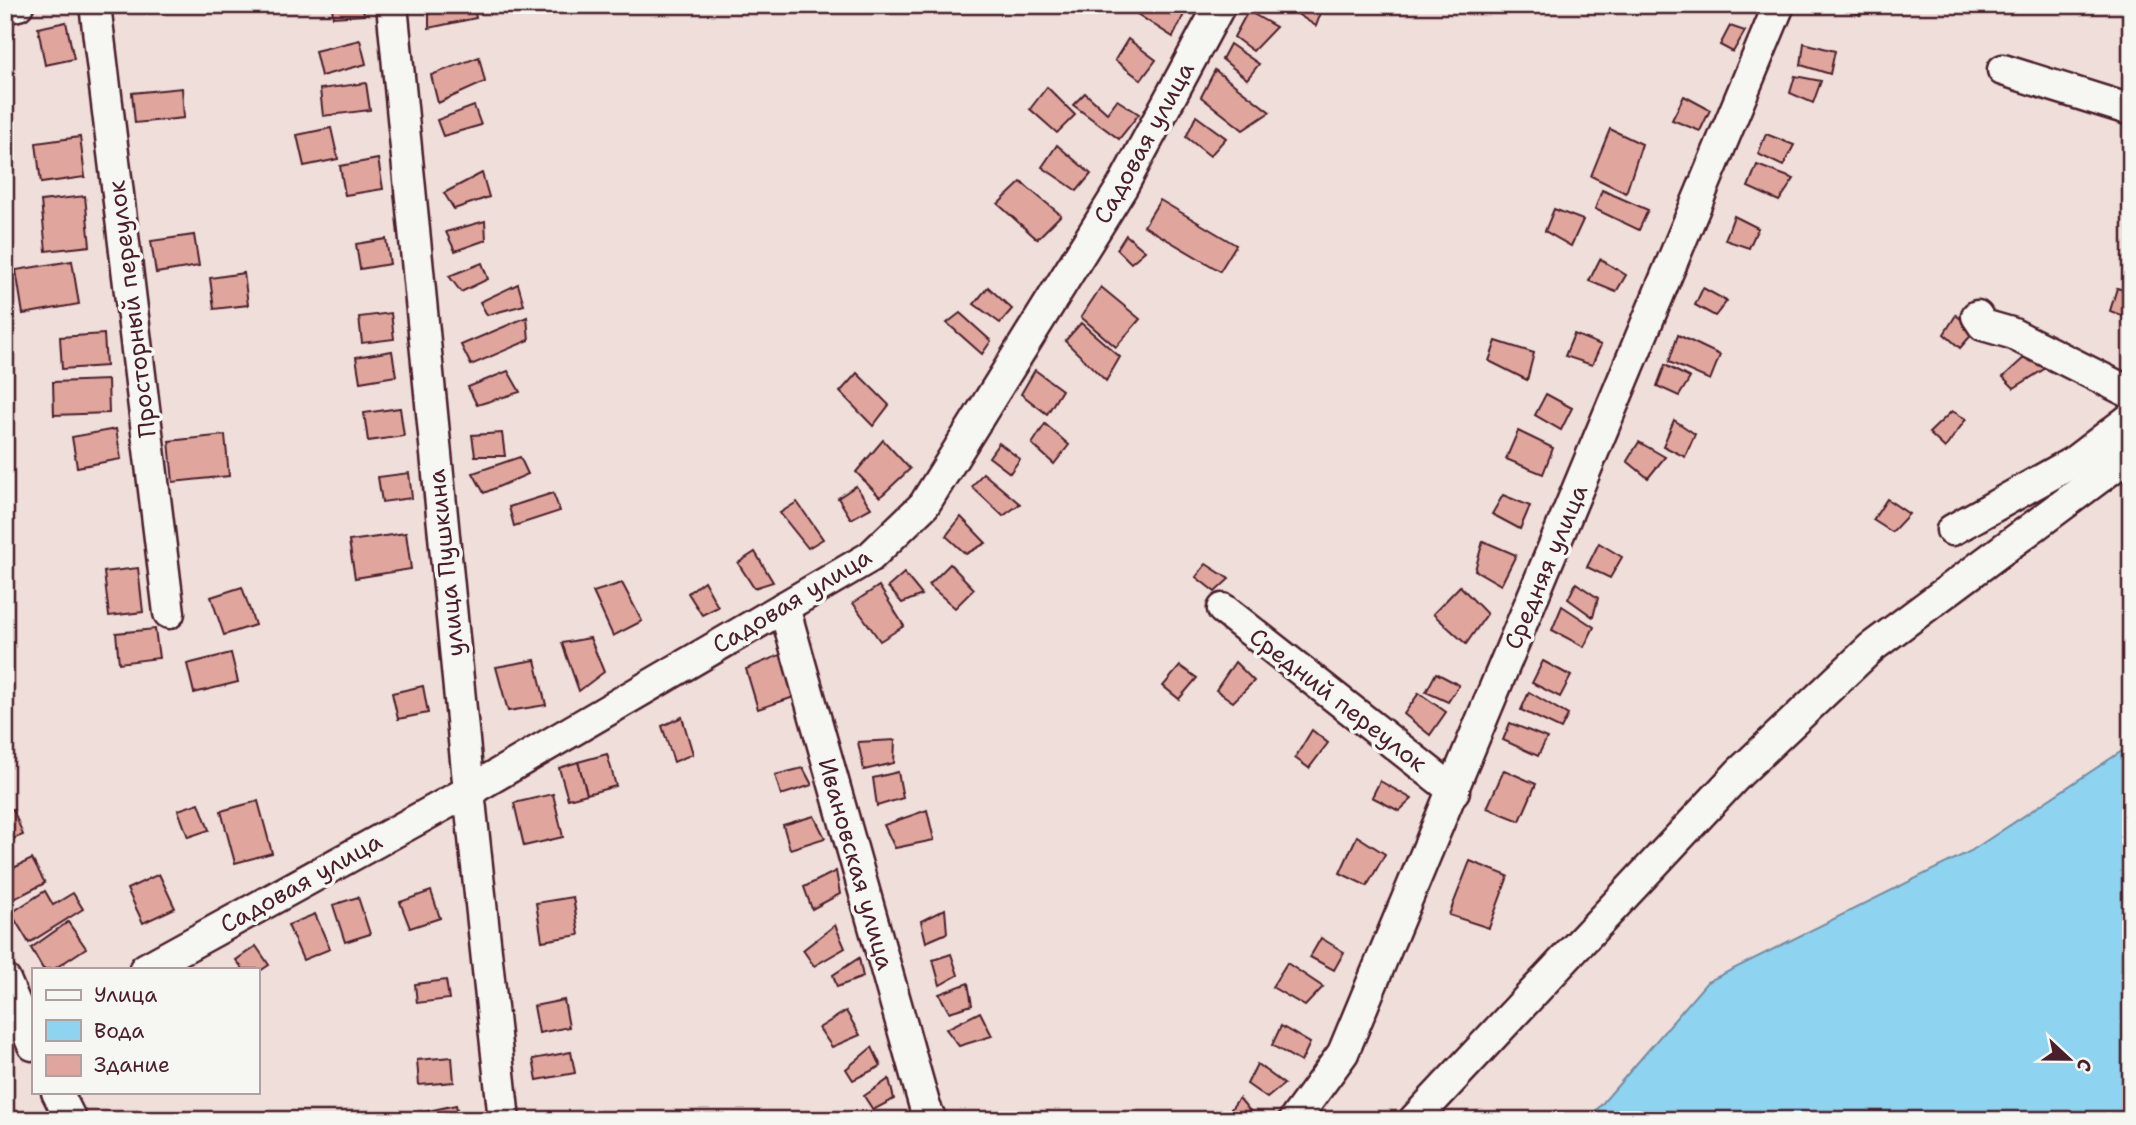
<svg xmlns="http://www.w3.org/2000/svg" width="2136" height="1125" viewBox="0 0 2136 1125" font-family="'Shantell Sans',sans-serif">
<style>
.water{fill:#8ed3f0;stroke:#738ba1;stroke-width:2}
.building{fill:#e0a69e;stroke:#4a1f2b;stroke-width:2}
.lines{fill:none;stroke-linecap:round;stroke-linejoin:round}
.minor-casing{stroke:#4a1f2b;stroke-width:35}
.minor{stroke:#f6f6f2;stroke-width:30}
.labels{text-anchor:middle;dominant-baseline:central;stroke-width:7;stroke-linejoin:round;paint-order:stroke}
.street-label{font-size:24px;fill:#4a1f2b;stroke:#f6f6f2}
</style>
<rect width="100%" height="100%" fill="#efded9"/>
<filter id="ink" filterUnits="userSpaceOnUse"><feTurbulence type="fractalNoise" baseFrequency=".0143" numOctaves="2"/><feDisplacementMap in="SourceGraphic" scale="14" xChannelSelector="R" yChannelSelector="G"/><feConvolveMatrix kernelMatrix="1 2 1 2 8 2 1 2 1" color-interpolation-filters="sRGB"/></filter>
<g filter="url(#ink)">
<!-- water -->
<polygon class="water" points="2131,745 2131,1120 1588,1120 1707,982 1971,851"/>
<!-- building -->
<g class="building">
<polygon points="136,5 181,5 137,11"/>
<polygon points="332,5 363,5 364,15 333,17"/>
<polygon points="429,5 473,5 476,18 429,28"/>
<polygon points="1142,5 1187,5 1188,6 1173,37 1137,14"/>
<polygon points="1290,5 1324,5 1316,26 1288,8"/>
<polygon points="1840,5 1863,5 1860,15"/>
<polygon points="1248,11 1276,27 1253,51 1234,37"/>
<polygon points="66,22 74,59 45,65 38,28"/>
<polygon points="1730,26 1745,31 1733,52 1720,45"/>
<polygon points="1128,39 1156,60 1141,80 1115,60"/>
<polygon points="360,40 366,64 321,76 315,51"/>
<polygon points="1804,43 1835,51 1830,74 1801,65"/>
<polygon points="1230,44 1259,64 1247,79 1222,59"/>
<polygon points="479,57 485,82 438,103 431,75"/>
<polygon points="1215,70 1270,112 1243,130 1201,97"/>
<polygon points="1795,76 1821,81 1813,103 1790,93"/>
<polygon points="366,83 370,110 323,116 320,89"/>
<polygon points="1047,87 1075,115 1057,133 1030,109"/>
<polygon points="182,88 184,118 135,123 132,93"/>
<polygon points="1085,93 1107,113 1117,100 1139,114 1119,139 1073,105"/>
<polygon points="1684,96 1710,110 1700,131 1672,120"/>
<polygon points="474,106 481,125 443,136 437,120"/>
<polygon points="1196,116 1226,138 1210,156 1186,137"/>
<polygon points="331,128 338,159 304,166 297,135"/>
<polygon points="1610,129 1642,144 1626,193 1591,176"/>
<polygon points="1766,134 1794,145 1783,166 1758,154"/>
<polygon points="80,137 85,177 41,183 36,143"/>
<polygon points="1057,145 1091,174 1077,191 1042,167"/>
<polygon points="378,159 383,189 345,195 340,166"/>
<polygon points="1757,165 1794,179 1779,201 1748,187"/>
<polygon points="482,173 489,197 454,209 444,193"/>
<polygon points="1021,182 1061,215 1037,239 998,204"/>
<polygon points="1602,190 1648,210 1639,230 1595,209"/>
<polygon points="85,196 90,246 46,251 41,201"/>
<polygon points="1160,200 1236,245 1220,271 1144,226"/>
<polygon points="1554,209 1583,220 1571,246 1545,231"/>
<polygon points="1734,216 1758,228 1749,248 1725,240"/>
<polygon points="485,221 486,240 455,251 446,232"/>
<polygon points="194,235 199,266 156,273 151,241"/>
<polygon points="1126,235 1145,251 1131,263 1117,249"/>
<polygon points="386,239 390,264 360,269 356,244"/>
<polygon points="1600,259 1626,275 1616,292 1589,281"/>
<polygon points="72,261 79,304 23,314 16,270"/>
<polygon points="482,263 488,279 461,292 449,276"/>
<polygon points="244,273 248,305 214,309 210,278"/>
<polygon points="518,284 524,305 487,315 480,302"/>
<polygon points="988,287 1012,309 1000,323 974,304"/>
<polygon points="1101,287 1140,319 1116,347 1081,317"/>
<polygon points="1703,288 1727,301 1715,316 1695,305"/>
<polygon points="2117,288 2131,292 2131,319 2110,311"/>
<polygon points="391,313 394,339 362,343 359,317"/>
<polygon points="960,313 991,341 982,354 947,323"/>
<polygon points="1956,315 1975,331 1960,348 1944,334"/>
<polygon points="527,317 529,340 471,365 461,345"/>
<polygon points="1081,323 1120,357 1106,381 1065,341"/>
<polygon points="104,334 106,366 62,369 60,337"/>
<polygon points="1574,334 1601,345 1592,365 1565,356"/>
<polygon points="1678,335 1720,355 1710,380 1669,362"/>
<polygon points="1496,341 1534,353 1527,380 1489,361"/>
<polygon points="392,351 396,376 360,382 356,357"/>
<polygon points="2028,354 2046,368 2014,388 2003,377"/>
<polygon points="1665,365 1690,378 1679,396 1657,386"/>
<polygon points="1035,370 1062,390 1047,414 1021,394"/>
<polygon points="508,371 520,392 477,405 468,387"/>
<polygon points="857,373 889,405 873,426 840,392"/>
<polygon points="108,380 109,413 54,415 53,382"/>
<polygon points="1546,394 1572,408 1561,430 1535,415"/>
<polygon points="400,408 404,436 368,441 364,413"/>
<polygon points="1952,411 1966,419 1945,448 1929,433"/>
<polygon points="1674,420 1695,434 1685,457 1663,446"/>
<polygon points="1045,424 1069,445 1054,464 1032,444"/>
<polygon points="116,429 121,459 77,467 72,437"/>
<polygon points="1518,431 1553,448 1543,474 1506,459"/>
<polygon points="502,433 505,456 475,456 472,435"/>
<polygon points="225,435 229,476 173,482 169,441"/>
<polygon points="883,440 910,469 880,497 856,472"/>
<polygon points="1639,442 1665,457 1648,478 1627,461"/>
<polygon points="999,443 1020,459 1010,473 989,457"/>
<polygon points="520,457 528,474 484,493 473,473"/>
<polygon points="409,473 412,498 382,502 378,477"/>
<polygon points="983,473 1020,504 1003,516 972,487"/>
<polygon points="856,486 871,508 851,519 838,498"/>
<polygon points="553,493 560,511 514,526 509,507"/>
<polygon points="1503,495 1530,506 1520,529 1492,514"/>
<polygon points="1887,499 1909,514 1892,532 1873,520"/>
<polygon points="797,502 823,539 808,548 780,513"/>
<polygon points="961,517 986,543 966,554 946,536"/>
<polygon points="406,533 411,569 355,578 349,541"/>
<polygon points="1483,541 1516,555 1501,585 1475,570"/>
<polygon points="1599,543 1622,557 1610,578 1587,567"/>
<polygon points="755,552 773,582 754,588 738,563"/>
<polygon points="950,564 974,589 955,608 929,585"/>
<polygon points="1206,564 1229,579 1215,592 1196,577"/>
<polygon points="138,568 143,612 109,616 104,572"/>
<polygon points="904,573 922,595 902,603 888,587"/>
<polygon points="704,581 718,607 702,615 688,593"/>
<polygon points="622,583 642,621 613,636 593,592"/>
<polygon points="1576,583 1598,598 1593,617 1568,599"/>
<polygon points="879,586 904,626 880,641 853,603"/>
<polygon points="1460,586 1487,614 1466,644 1433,614"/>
<polygon points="242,587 255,625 224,635 211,597"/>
<polygon points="1562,606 1594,627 1584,647 1552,630"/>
<polygon points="155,629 159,658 119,663 116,633"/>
<polygon points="590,638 604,672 579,691 562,643"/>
<polygon points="231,653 238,682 194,693 187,664"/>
<polygon points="782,654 794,697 758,709 746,669"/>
<polygon points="535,660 546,705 508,711 496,667"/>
<polygon points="1543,661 1571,676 1560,697 1532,683"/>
<polygon points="1235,662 1254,681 1233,702 1216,690"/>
<polygon points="1180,666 1197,678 1179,699 1163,686"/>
<polygon points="1436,673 1459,685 1448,702 1426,692"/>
<polygon points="423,686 428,713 398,719 392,693"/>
<polygon points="1529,692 1568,715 1561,729 1521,710"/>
<polygon points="1419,693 1446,712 1430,735 1404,714"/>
<polygon points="682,717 693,754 674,762 662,726"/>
<polygon points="1510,723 1547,738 1538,756 1503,740"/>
<polygon points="1312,730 1328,743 1309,768 1295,758"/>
<polygon points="895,740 894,763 864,770 858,742"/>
<polygon points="607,754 616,786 587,794 578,762"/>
<polygon points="578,762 587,794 568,799 559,768"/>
<polygon points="803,768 812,785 781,795 775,775"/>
<polygon points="1504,770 1536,784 1520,821 1487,808"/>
<polygon points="898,772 903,798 877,806 873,778"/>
<polygon points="1380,781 1412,799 1399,811 1372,797"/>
<polygon points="553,794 563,837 524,846 514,803"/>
<polygon points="258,801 272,853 235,863 221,811"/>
<polygon points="199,803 209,830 188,837 178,810"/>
<polygon points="13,809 23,835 5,842 5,812"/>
<polygon points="927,810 934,840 895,848 884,825"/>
<polygon points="814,816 825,838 790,849 783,825"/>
<polygon points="1357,836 1385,854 1367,886 1340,873"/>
<polygon points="32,859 45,883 10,901 5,892 5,872"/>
<polygon points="1470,861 1508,876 1489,928 1449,915"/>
<polygon points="836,871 840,894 812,909 804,887"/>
<polygon points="159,874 175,908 143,923 127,889"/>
<polygon points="45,891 53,905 73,893 83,909 29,943 11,913"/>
<polygon points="431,891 440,918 410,928 400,902"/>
<polygon points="358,897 370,934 345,942 333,905"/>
<polygon points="573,897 579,935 542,941 536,903"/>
<polygon points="945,909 947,933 926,942 921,921"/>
<polygon points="315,914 330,949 303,960 288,925"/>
<polygon points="68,922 86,948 54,969 43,969 31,948"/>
<polygon points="835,925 845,948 814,966 803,950"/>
<polygon points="1321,938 1344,952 1334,970 1310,957"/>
<polygon points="256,946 269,965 257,973 257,969 243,969 236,960"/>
<polygon points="951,954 958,975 940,985 933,960"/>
<polygon points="859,958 863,977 837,987 833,975"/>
<polygon points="1287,963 1323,987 1305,1006 1272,987"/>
<polygon points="446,980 449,999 417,1003 415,984"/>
<polygon points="968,983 972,1005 949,1012 939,994"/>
<polygon points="564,1000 569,1027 539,1033 534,1006"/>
<polygon points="846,1011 860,1035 832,1047 819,1028"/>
<polygon points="980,1012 992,1036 959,1046 946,1029"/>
<polygon points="1281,1026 1310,1043 1301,1062 1272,1045"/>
<polygon points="872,1047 881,1066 853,1080 846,1069"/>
<polygon points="571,1052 575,1073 537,1080 533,1059"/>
<polygon points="452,1057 454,1082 419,1085 417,1060"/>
<polygon points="1257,1064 1284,1084 1267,1098 1247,1084"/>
<polygon points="889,1079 894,1099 873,1110 864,1096"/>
<polygon points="1239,1098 1257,1119 1257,1120 1223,1120"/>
<polygon points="456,1105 459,1120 406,1120 405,1116"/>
</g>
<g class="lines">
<!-- minor casing -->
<g class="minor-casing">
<g id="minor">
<polyline points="95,5 169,613"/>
<polyline points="392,5 469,791 504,1120"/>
<polyline points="5,8 18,5"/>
<polyline points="2003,70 2131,110"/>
<polyline points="1977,316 1983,325 2011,333 2131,393"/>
<polyline points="1952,530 2075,461 2131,418"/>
<polyline points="784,607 925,1107 931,1120"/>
<polyline points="1223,609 1454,791"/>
<polyline points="145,969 469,791 870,557 924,505 1122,187 1220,5"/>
<polyline points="5,980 33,1045"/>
<polyline points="57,1092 71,1120"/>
<polyline points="1294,1120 1343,1053 1779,5"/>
<polyline points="1414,1120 1739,773 1872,647 2131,454"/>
</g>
</g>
<!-- minor -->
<use href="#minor" class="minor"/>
</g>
</g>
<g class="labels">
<!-- street labels -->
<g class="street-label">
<text transform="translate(1144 143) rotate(-61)">Садовая улица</text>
<text transform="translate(132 309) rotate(-97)">Просторный переулок</text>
<text transform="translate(446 563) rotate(-96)">улица Пушкина</text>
<text transform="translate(1546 567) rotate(-67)">Средняя улица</text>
<text transform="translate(792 601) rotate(-31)">Садовая улица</text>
<text transform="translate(1338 700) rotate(38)">Средний переулок</text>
<text transform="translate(856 864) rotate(74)">Ивановская улица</text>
<text transform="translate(301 883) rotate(-29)">Садовая улица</text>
</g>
</g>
<!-- margin -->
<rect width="2136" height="1125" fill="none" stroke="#f6f6f2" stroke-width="28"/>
<rect x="14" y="14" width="2108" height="1097" fill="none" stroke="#4a1f2b" stroke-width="2.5" filter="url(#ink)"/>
<!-- legend -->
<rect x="32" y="968" width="228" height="126" fill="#f6f6f2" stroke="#b1a0a2" stroke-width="2"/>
<rect x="46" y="990" width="35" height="10" fill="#f6f6f2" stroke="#b1a0a2" stroke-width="2"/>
<text x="94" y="1002" font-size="21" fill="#4a1f2b">Улица</text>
<rect x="46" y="1020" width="35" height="21" fill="#8ed3f0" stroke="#b1a0a2" stroke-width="2"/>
<text x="94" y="1038" font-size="21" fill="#4a1f2b">Вода</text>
<rect x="46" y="1055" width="35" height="21" fill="#e0a69e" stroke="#b1a0a2" stroke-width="2"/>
<text x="94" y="1072" font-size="21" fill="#4a1f2b">Здание</text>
<!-- north arrow -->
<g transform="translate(2069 1059) rotate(112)" stroke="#f6f6f2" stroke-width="5" paint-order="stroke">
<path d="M0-5L12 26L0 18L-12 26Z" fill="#4a1f2b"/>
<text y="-10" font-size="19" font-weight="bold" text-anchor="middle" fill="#4a1f2b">С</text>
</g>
</svg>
